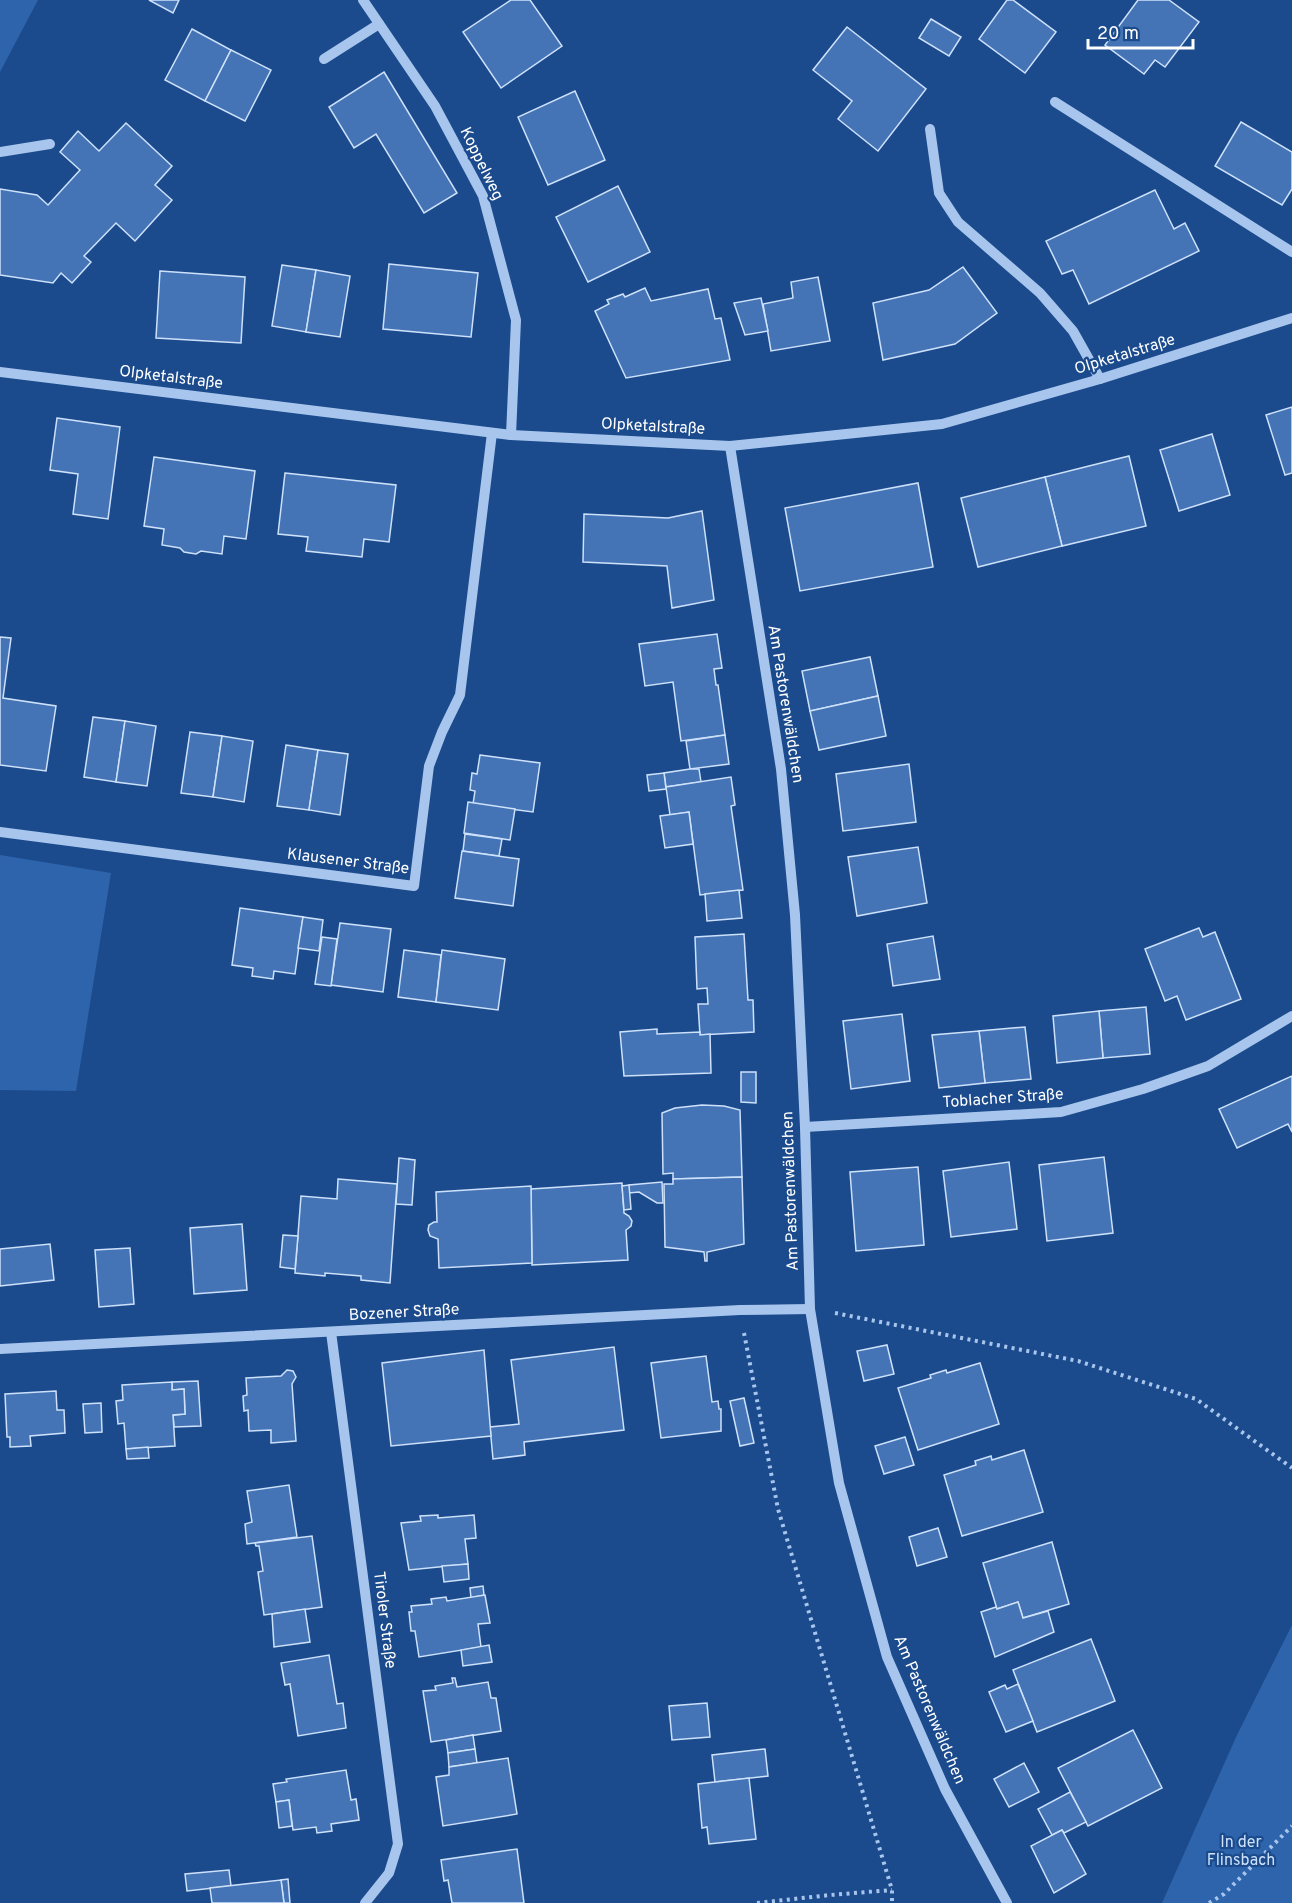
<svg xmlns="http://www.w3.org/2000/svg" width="1292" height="1903" viewBox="0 0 1292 1903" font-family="Overpass,sans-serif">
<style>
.green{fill:#2e64ab}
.building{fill:#4474b5;stroke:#cde1fa;stroke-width:1.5}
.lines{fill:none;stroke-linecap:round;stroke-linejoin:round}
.path{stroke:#a8c6ed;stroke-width:4;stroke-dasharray:3 4.5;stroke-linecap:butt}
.minor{stroke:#a8c6ed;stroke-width:10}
.labels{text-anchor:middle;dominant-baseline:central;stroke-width:4.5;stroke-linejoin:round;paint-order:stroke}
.street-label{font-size:16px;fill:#fff;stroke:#1b4b8d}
.park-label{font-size:16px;fill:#cde1fa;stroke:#1b4b8d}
</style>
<rect width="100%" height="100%" fill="#1b4b8d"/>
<!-- green -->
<g class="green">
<polygon points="0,0 38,0 0,72"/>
<polygon points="0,855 111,873 76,1091 0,1090"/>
<polygon points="1292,1625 1292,1903 1162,1903 1237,1735"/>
</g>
<!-- building -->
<g class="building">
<polygon points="149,0 179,0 173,13"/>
<polygon points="511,0 530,0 562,46 501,88 463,32"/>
<polygon points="1007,0 1013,0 1056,32 1025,73 979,39"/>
<polygon points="1138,0 1169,0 1199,22 1165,67 1155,60 1144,74 1105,45"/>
<polygon points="931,19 961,37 949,56 919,38"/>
<polygon points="847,27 926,89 878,151 838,119 852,101 813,70"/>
<polygon points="192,29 231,50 205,101 165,80"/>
<polygon points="231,50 271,70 245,121 205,101"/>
<polygon points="384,72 457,193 424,213 376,134 354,148 329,107"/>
<polygon points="575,91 605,160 548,185 518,117"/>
<polygon points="1241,122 1292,152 1292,189 1282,205 1215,166"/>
<polygon points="126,123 172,166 155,185 172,200 135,241 116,223 84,256 91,262 72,283 61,273 53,283 0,275 0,189 37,195 48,205 80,170 60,152 78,131 99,151"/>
<polygon points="618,186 650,252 588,282 556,217"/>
<polygon points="1155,190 1174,229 1185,223 1199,251 1089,304 1073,270 1062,274 1046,241"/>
<polygon points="389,264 478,273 471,337 383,329"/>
<polygon points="282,265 316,270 306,332 272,326"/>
<polygon points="963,267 997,313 955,344 883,360 873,303 929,290"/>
<polygon points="316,270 350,276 340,337 306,332"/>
<polygon points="160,271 245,277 241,343 156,338"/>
<polygon points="818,277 830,341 771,351 763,304 793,298 791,282"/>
<polygon points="645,288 651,301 708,289 715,319 721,318 730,360 626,378 595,311 609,304 607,300 623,294 625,297"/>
<polygon points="761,298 768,331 745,335 734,303"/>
<polygon points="1292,407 1292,473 1285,475 1266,415"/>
<polygon points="57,418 120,427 108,519 73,514 78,474 50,470"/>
<polygon points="1212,434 1230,495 1179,511 1160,450"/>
<polygon points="1129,456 1146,526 1062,546 1045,477"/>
<polygon points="154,457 255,471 246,539 224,536 222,554 201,551 196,554 184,552 180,548 162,545 164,529 144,526"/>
<polygon points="285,473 396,485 389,542 364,539 362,557 306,551 308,537 278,534"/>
<polygon points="1045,477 1062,546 978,567 961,498"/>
<polygon points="918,483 933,567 800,591 785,508"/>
<polygon points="702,511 714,600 672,608 667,566 583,562 584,514 668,518"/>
<polygon points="717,634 722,668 714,669 716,685 718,685 725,735 681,741 673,682 645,686 639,644"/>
<polygon points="0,637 11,638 3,698 56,706 46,771 0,765"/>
<polygon points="870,657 878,696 810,711 802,671"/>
<polygon points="878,696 886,736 819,750 810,711"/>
<polygon points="93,717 125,721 116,782 84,777"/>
<polygon points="125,721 156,726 147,786 116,782"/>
<polygon points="190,732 222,736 213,797 181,793"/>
<polygon points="725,735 729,764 690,769 686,741"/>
<polygon points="222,736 253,741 244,802 213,797"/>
<polygon points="286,745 318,750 309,810 277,806"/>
<polygon points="318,750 348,754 340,815 309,810"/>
<polygon points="480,755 540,763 533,812 473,804 475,791 470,790 472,773 477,774"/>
<polygon points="909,764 916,822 843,831 836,774"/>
<polygon points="690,769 699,769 701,782 666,787 664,773"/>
<polygon points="664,773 666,789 649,791 647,775"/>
<polygon points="731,777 735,805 731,806 743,890 700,895 689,812 670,815 666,787"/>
<polygon points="468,802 515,809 510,840 464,833"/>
<polygon points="689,812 693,844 665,848 660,816"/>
<polygon points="465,834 502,839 499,856 463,851"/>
<polygon points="918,847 927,903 857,916 848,857"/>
<polygon points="462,851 519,859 513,906 455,898"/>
<polygon points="739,890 742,918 707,921 705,894"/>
<polygon points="240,908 303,917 295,974 274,971 273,979 252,976 253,968 232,965"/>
<polygon points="303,917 323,920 319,951 298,948"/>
<polygon points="340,923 391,929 383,992 331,985"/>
<polygon points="1199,928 1203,937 1215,932 1241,999 1186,1020 1177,996 1165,1001 1145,949"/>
<polygon points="744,934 748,1000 753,1000 754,1032 700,1035 698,1004 708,1004 707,988 697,989 695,937"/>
<polygon points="933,936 940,979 893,986 887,944"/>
<polygon points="322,937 337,939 331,986 315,984"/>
<polygon points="404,950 441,955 436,1002 398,997"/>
<polygon points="442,950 505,959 498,1010 436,1002"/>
<polygon points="1146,1007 1150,1054 1103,1058 1099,1011"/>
<polygon points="1099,1011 1103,1058 1057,1063 1053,1016"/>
<polygon points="902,1014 910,1081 851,1089 843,1021"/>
<polygon points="1025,1027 1031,1079 985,1083 979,1031"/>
<polygon points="657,1029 657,1034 700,1032 700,1035 710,1034 711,1073 624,1076 620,1032"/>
<polygon points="979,1031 985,1083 939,1088 932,1035"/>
<polygon points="741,1072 756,1072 756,1103 741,1102"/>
<polygon points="1292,1076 1292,1132 1288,1124 1237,1148 1219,1109"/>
<polygon points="702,1105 724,1106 740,1110 742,1177 673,1179 673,1173 663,1174 662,1113 675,1108"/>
<polygon points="1104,1157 1113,1233 1047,1241 1039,1165"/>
<polygon points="399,1158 415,1160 412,1205 396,1204"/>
<polygon points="1009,1162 1017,1229 951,1237 943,1171"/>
<polygon points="918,1167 924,1245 856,1251 850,1172"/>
<polygon points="742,1177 744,1244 707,1252 707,1261 705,1261 704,1252 665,1247 664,1184 673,1184 673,1179"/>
<polygon points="338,1179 397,1184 390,1283 361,1280 361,1276 325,1273 325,1276 295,1273 301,1196 337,1199"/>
<polygon points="662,1182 663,1203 657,1203 639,1192 629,1193 629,1185"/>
<polygon points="622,1183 624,1213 629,1216 632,1221 631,1226 626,1230 628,1260 532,1265 531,1189"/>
<polygon points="629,1185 631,1209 624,1210 622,1186"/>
<polygon points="531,1186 532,1263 439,1268 438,1239 430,1236 428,1230 429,1225 434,1222 437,1222 436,1192"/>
<polygon points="242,1224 247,1290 194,1294 190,1228"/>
<polygon points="283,1235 298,1236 295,1269 280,1267"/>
<polygon points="50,1244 54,1280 0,1286 0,1249"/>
<polygon points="130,1248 134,1304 99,1307 95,1250"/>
<polygon points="887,1345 894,1374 864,1381 857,1351"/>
<polygon points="614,1347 624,1430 524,1442 525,1455 493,1459 490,1427 519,1424 511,1360"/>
<polygon points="484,1350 491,1436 391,1446 382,1363"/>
<polygon points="706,1356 712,1402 718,1401 719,1409 721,1409 721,1431 661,1438 651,1363"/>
<polygon points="980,1363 999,1424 918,1450 898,1388 931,1378 930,1375 946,1370 947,1373"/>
<polygon points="287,1370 293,1371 296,1377 292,1384 296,1441 271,1443 271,1430 249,1431 248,1410 244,1411 243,1396 247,1395 246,1378 281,1376"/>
<polygon points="198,1381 201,1426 174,1427 173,1415 185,1414 184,1389 172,1390 172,1382"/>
<polygon points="172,1382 172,1390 184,1389 185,1414 173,1415 175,1446 126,1449 124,1423 118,1424 116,1401 123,1400 122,1385"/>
<polygon points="56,1391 57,1410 64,1410 65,1433 30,1436 31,1446 10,1447 10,1437 7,1437 5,1394"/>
<polygon points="744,1398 754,1443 740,1446 730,1401"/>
<polygon points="101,1403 102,1432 85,1433 83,1404"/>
<polygon points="905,1437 914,1465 884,1474 875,1446"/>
<polygon points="148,1447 149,1458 127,1459 126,1449"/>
<polygon points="1024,1450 1043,1512 962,1536 944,1475 976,1465 975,1461 991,1456 992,1460"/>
<polygon points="289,1485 297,1537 247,1544 245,1524 252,1522 247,1491"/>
<polygon points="438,1515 438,1518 474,1515 476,1538 465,1539 468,1564 409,1570 401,1523 421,1521 420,1516"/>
<polygon points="938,1528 947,1557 917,1566 909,1537"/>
<polygon points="312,1536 322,1607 264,1615 258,1572 263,1571 259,1546 256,1546 255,1543"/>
<polygon points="1052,1542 1069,1604 1023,1618 1018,1602 997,1609 983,1563"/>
<polygon points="468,1564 469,1579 444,1582 442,1566"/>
<polygon points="483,1586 484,1595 471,1598 470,1588"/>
<polygon points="485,1595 490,1623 478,1624 481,1647 419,1657 415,1631 411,1631 409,1612 412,1612 411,1606 432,1604 431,1599 446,1597 447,1601"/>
<polygon points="1018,1602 1023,1618 1048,1611 1054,1632 995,1657 981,1612 996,1607 997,1609"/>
<polygon points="305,1609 310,1642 274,1647 272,1614"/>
<polygon points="1091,1639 1115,1701 1037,1732 1013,1670"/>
<polygon points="489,1645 492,1662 463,1666 461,1650"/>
<polygon points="329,1655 337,1704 343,1703 346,1728 298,1736 290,1684 285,1685 281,1663"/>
<polygon points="452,1678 455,1678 457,1687 488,1682 491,1698 496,1698 501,1731 431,1742 423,1691 436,1690 435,1686 453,1683"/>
<polygon points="1018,1684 1033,1721 1006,1732 989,1692 1005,1685 1007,1689"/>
<polygon points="707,1703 710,1737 672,1740 669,1706"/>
<polygon points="1133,1730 1162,1788 1088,1826 1058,1768"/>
<polygon points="473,1735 475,1749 448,1753 446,1740"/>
<polygon points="475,1749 477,1763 449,1767 448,1753"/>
<polygon points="765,1749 768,1776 715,1782 712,1755"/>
<polygon points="508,1758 517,1814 443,1826 436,1777 449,1775 449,1767"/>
<polygon points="1024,1763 1039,1792 1009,1807 994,1779"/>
<polygon points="346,1770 351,1800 356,1799 359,1820 331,1824 332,1831 317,1833 316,1827 293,1830 289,1800 276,1802 273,1784 287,1782 286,1779"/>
<polygon points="749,1778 756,1839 709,1844 707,1827 702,1828 698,1784"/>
<polygon points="1070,1792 1086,1822 1064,1833 1062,1830 1052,1835 1038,1809"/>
<polygon points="289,1800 292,1826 279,1828 276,1802"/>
<polygon points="1062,1830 1086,1874 1054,1893 1031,1846"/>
<polygon points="517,1849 524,1903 452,1903 448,1880 444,1881 441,1860"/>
<polygon points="229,1870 231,1886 187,1891 185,1874"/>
<polygon points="288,1879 290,1903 284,1903 281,1880"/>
<polygon points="281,1880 284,1903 212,1903 210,1888"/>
</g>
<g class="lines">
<!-- path -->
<g class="path">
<polyline points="835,1313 1078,1361 1196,1399 1292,1468"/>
<polyline points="744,1333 778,1509 892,1890 892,1903"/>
<polyline points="757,1903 830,1895 892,1890"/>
<polyline points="1209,1903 1224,1894 1292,1826"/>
</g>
<!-- minor -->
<g class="minor">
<polyline points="363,0 435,106 483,196 516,320 511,435"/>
<polyline points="324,59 379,24"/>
<polyline points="1055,102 1292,252"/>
<polyline points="930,129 939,193 958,222 1040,293 1073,331 1100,379"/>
<polyline points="0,152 50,144"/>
<polyline points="0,372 511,435 730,446 942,424 1100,379 1292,318"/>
<polyline points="730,446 781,769 795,915 805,1127 810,1309 839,1483 887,1657 945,1789 1007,1903"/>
<polyline points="0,832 414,886 429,766 442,732 460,695 492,433"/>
<polyline points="805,1127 1061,1112 1143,1089 1208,1066 1292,1016"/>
<polyline points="331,1332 398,1844 389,1873 365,1903"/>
<polyline points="0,1349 740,1310 810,1309"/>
</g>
</g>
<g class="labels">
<!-- street labels -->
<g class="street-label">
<text transform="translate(481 164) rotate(64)">Koppelweg</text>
<text transform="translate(1125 355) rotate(-17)">Olpketalstraße</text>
<text transform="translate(171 378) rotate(7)">Olpketalstraße</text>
<text transform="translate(653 427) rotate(3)">Olpketalstraße</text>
<text transform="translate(785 704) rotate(81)">Am Pastorenwäldchen</text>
<text transform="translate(348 862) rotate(7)">Klausener Straße</text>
<text transform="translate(1003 1099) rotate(-4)">Toblacher Straße</text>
<text transform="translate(791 1191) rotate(-92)">Am Pastorenwäldchen</text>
<text transform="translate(404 1313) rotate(-3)">Bozener Straße</text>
<text transform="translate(384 1620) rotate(83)">Tiroler Straße</text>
<text transform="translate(929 1710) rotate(67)">Am Pastorenwäldchen</text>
</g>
<!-- park labels -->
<g class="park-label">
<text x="1241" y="1843">In der<tspan x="1241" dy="18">Flinsbach</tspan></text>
</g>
</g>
<!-- scale -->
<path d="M1088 39v9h105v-9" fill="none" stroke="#ffffff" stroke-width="3"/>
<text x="1097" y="39" font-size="18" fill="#ffffff" stroke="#1b4b8d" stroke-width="4.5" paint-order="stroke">20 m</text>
</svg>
